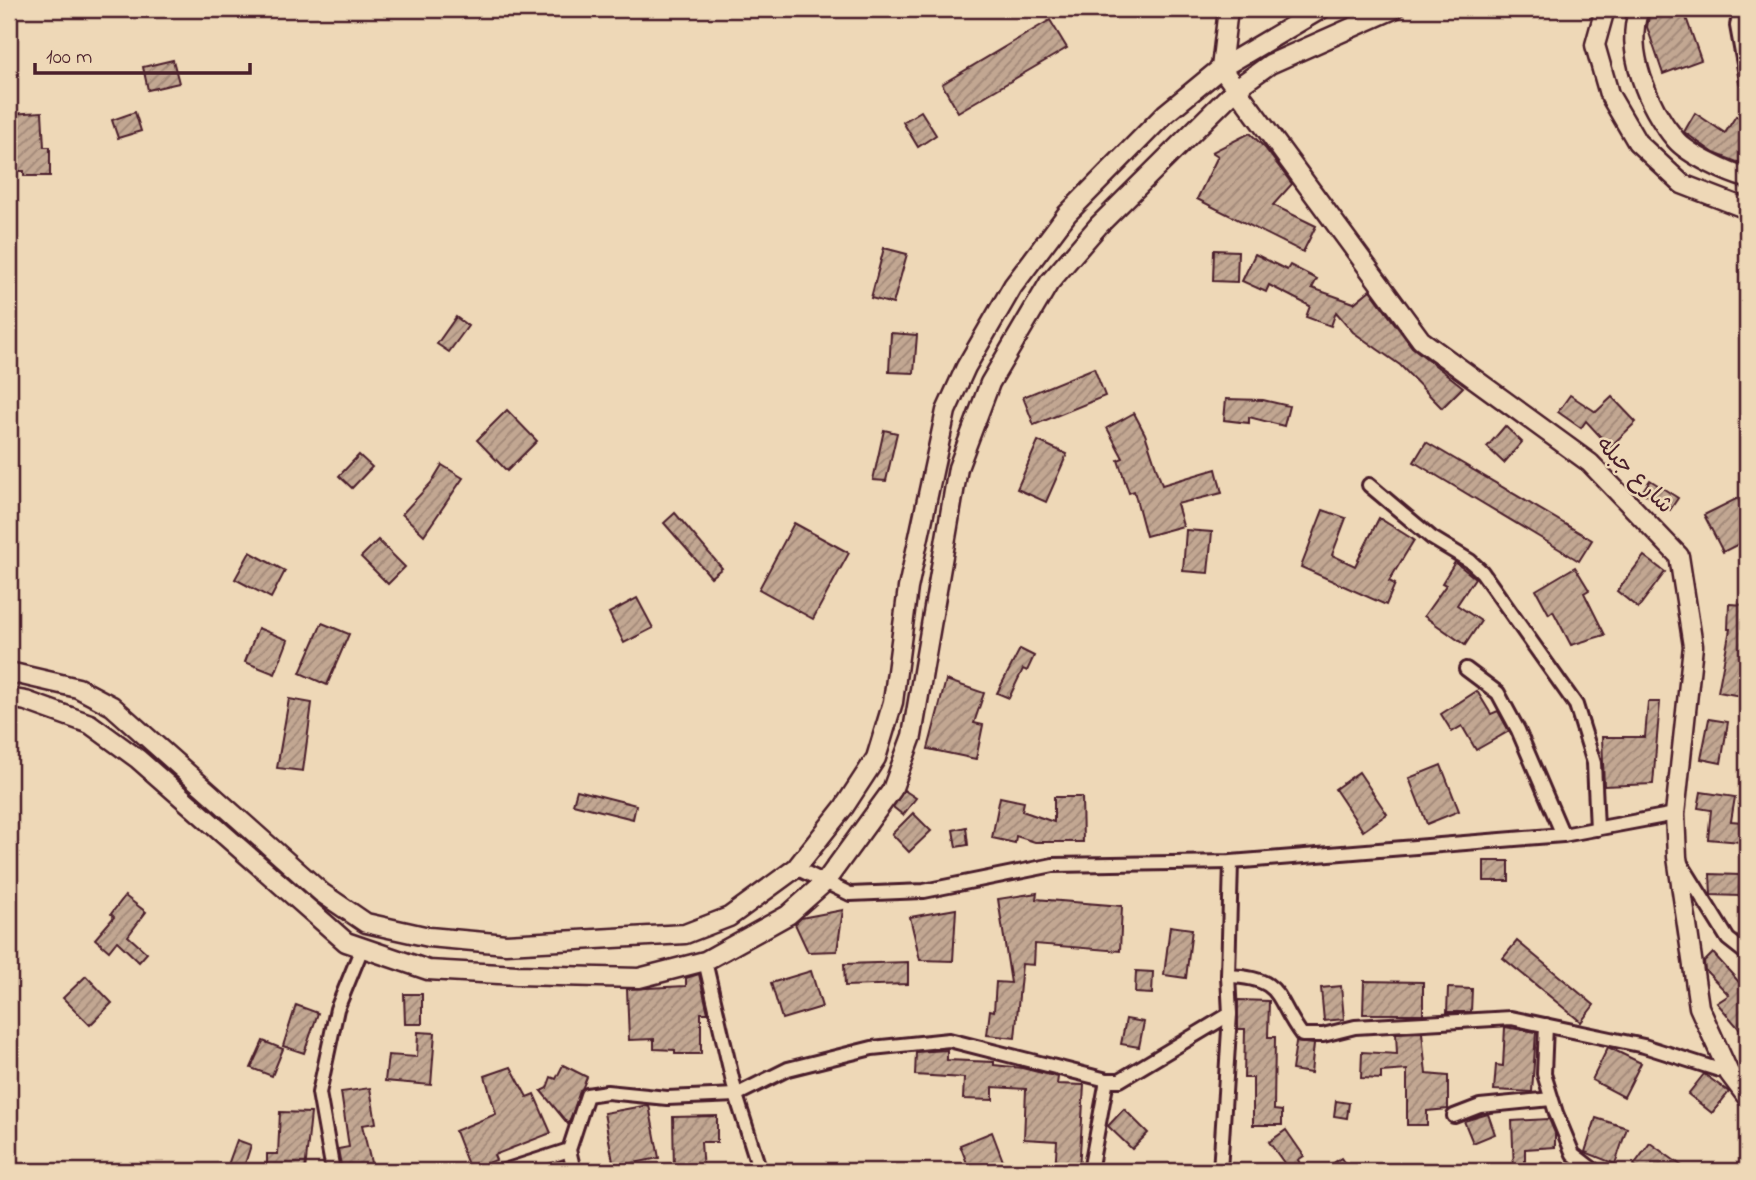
<svg xmlns="http://www.w3.org/2000/svg" width="1756" height="1180" viewBox="0 0 1756 1180" font-family="'Indie Flower','Playpen Sans Arabic',sans-serif">
<style>
.building{fill:url(#building-hatch);stroke:#4a1f2b;stroke-width:2}
.lines{fill:none;stroke-linecap:round;stroke-linejoin:round}
.street-casing{stroke:#4a1f2b;stroke-width:18}
.secondary-casing{stroke:#4a1f2b;stroke-width:23}
.street{stroke:#eed8b7;stroke-width:12}
.secondary{stroke:#eed8b7;stroke-width:18}
.labels{text-anchor:middle;dominant-baseline:central;stroke-width:5;stroke-linejoin:round;paint-order:stroke}
.street-label{font-size:23px;fill:#4a1f2b;stroke:#eed8b7}
</style>
<defs>
<pattern id="building-hatch" width="6" height="6" patternUnits="userSpaceOnUse" patternTransform="scale(1.75)"><rect width="6" height="6" fill="#c2a792"/><path d="M-1 1l2-2M0 6l6-6M5 7l2-2" fill="none" stroke="#a08777"/></pattern>
</defs>
<rect width="100%" height="100%" fill="#eed8b7"/>
<filter id="ink" filterUnits="userSpaceOnUse"><feTurbulence type="fractalNoise" baseFrequency=".0143" numOctaves="2"/><feDisplacementMap in="SourceGraphic" scale="14" xChannelSelector="R" yChannelSelector="G"/><feConvolveMatrix kernelMatrix="1 2 1 2 8 2 1 2 1" color-interpolation-filters="sRGB"/></filter>
<g filter="url(#ink)">
<!-- building -->
<g class="building">
<polygon points="1654,9 1683,9 1701,60 1663,74 1647,27 1650,10"/>
<polygon points="1050,20 1067,48 958,112 942,84"/>
<polygon points="173,60 179,83 148,90 143,67"/>
<polygon points="921,111 936,135 918,147 903,122"/>
<polygon points="42,112 44,147 50,147 50,176 24,176 24,171 9,171 9,114"/>
<polygon points="135,112 141,131 118,138 112,120"/>
<polygon points="1695,113 1725,133 1736,116 1747,123 1747,166 1714,153 1684,132"/>
<polygon points="1250,133 1265,148 1292,184 1273,205 1316,226 1303,252 1197,199 1218,156 1212,152"/>
<polygon points="884,248 907,254 893,304 871,298"/>
<polygon points="1214,250 1238,251 1237,282 1213,281"/>
<polygon points="1255,254 1287,270 1290,265 1317,279 1312,288 1354,303 1370,290 1412,347 1463,387 1442,408 1400,365 1353,332 1336,312 1331,326 1306,317 1310,306 1269,285 1266,292 1242,281"/>
<polygon points="456,317 468,326 449,352 437,344"/>
<polygon points="891,333 917,335 914,373 889,372"/>
<polygon points="1094,368 1105,396 1034,425 1023,397"/>
<polygon points="1570,395 1596,412 1612,397 1636,422 1610,447 1586,421 1581,428 1558,412"/>
<polygon points="1226,399 1263,400 1289,406 1284,426 1249,417 1249,423 1224,420"/>
<polygon points="507,410 537,441 507,471 477,440"/>
<polygon points="1134,413 1145,434 1162,485 1216,469 1222,493 1177,504 1183,526 1146,536 1134,491 1129,493 1118,460 1123,458 1107,428"/>
<polygon points="1505,426 1522,442 1504,463 1487,447"/>
<polygon points="884,430 897,433 886,481 873,480"/>
<polygon points="1038,441 1067,454 1046,502 1017,489"/>
<polygon points="1426,442 1592,540 1579,561 1414,462"/>
<polygon points="359,455 372,467 352,488 339,476"/>
<polygon points="442,465 463,478 424,535 402,514 431,483"/>
<polygon points="1650,480 1678,498 1670,510 1642,492"/>
<polygon points="1738,498 1747,517 1747,540 1723,552 1704,515"/>
<polygon points="1323,510 1346,518 1332,555 1355,566 1379,518 1414,540 1389,581 1395,584 1386,605 1301,567"/>
<polygon points="675,513 722,568 711,577 664,523"/>
<polygon points="794,523 849,553 813,619 759,589"/>
<polygon points="1186,530 1212,532 1208,573 1183,571"/>
<polygon points="378,540 405,567 388,584 361,557"/>
<polygon points="250,552 285,571 271,598 235,579"/>
<polygon points="1644,556 1665,572 1638,608 1617,591"/>
<polygon points="1455,562 1475,578 1457,605 1481,621 1465,645 1424,616 1446,585 1442,583"/>
<polygon points="1575,567 1589,590 1584,593 1605,635 1571,645 1553,611 1549,614 1536,590"/>
<polygon points="637,598 653,628 624,643 609,613"/>
<polygon points="1729,604 1747,605 1747,697 1718,692 1730,629 1728,629"/>
<polygon points="322,623 349,634 327,685 300,673"/>
<polygon points="258,628 288,640 275,674 245,662"/>
<polygon points="1020,649 1034,656 1027,671 1023,669 1009,698 997,693"/>
<polygon points="946,680 984,693 974,723 983,725 976,759 928,749"/>
<polygon points="1477,691 1491,714 1498,711 1509,731 1476,750 1462,726 1452,732 1441,714"/>
<polygon points="289,699 312,703 303,771 277,768"/>
<polygon points="1648,702 1660,702 1653,784 1604,786 1602,737 1645,737"/>
<polygon points="1709,719 1728,722 1721,763 1701,759"/>
<polygon points="1441,765 1459,811 1427,824 1409,778"/>
<polygon points="1359,772 1387,814 1363,831 1335,789"/>
<polygon points="577,790 636,805 633,819 573,804"/>
<polygon points="904,790 916,798 903,815 893,807"/>
<polygon points="1701,792 1735,797 1731,821 1742,822 1740,842 1708,839 1711,810 1698,808"/>
<polygon points="1000,797 1024,802 1022,811 1054,822 1054,797 1082,797 1083,842 1035,842 1016,836 1015,843 992,838"/>
<polygon points="913,813 931,831 909,852 892,834"/>
<polygon points="966,827 968,845 956,847 953,830"/>
<rect x="1484" y="861" width="25" height="20"/>
<polygon points="1710,874 1740,875 1739,896 1711,895"/>
<polygon points="1037,893 1036,899 1122,906 1120,951 1035,944 1034,965 1022,964 1015,1038 987,1035 990,1010 994,1011 996,982 1011,983 998,899"/>
<polygon points="125,896 146,912 128,936 147,953 139,962 117,941 109,951 95,939 114,917 111,914"/>
<polygon points="956,909 953,961 920,960 910,917"/>
<polygon points="843,910 837,951 808,952 795,924 801,918"/>
<polygon points="1170,926 1192,929 1186,978 1164,975"/>
<polygon points="1517,941 1594,1005 1581,1022 1503,958"/>
<polygon points="1713,953 1747,991 1747,1038 1717,1003 1729,995 1705,970 1704,962"/>
<polygon points="908,962 908,984 845,986 844,964"/>
<polygon points="811,971 822,1007 782,1019 771,983"/>
<polygon points="1136,971 1153,972 1152,994 1135,993"/>
<polygon points="699,974 708,1013 701,1013 701,1054 675,1054 675,1050 654,1049 654,1039 629,1040 627,989 686,986 686,978"/>
<polygon points="86,976 112,1003 90,1025 63,998"/>
<polygon points="1364,981 1423,982 1423,1014 1363,1014"/>
<polygon points="1341,986 1344,1019 1324,1021 1321,988"/>
<polygon points="1448,988 1472,989 1471,1012 1447,1012"/>
<polygon points="404,994 422,994 422,1024 405,1024"/>
<polygon points="1238,1000 1269,1001 1268,1037 1275,1037 1274,1110 1282,1111 1282,1125 1253,1125 1253,1078 1244,1078 1245,1029 1238,1029"/>
<polygon points="296,1005 318,1013 304,1053 283,1046"/>
<polygon points="1126,1019 1144,1022 1139,1047 1121,1044"/>
<polygon points="1505,1027 1536,1032 1532,1092 1494,1090 1496,1065 1503,1066"/>
<polygon points="418,1032 435,1033 431,1085 385,1081 388,1055 417,1057"/>
<polygon points="1422,1032 1426,1074 1448,1076 1448,1109 1427,1111 1427,1125 1407,1125 1407,1070 1381,1072 1381,1079 1361,1078 1362,1052 1397,1054 1396,1033"/>
<polygon points="263,1041 283,1049 272,1076 251,1068"/>
<polygon points="1296,1042 1314,1044 1311,1073 1292,1070"/>
<polygon points="1608,1047 1641,1063 1624,1097 1592,1080"/>
<polygon points="947,1050 947,1060 994,1062 994,1065 1022,1068 1058,1077 1057,1084 1084,1085 1079,1171 1055,1171 1057,1141 1024,1139 1026,1089 993,1087 993,1100 963,1099 964,1078 915,1075 916,1052"/>
<polygon points="563,1065 587,1077 568,1124 541,1091 547,1088 551,1077 556,1079"/>
<polygon points="511,1067 527,1097 534,1094 551,1133 494,1155 496,1160 470,1170 455,1131 496,1114 485,1076"/>
<polygon points="1704,1074 1729,1092 1712,1113 1688,1094"/>
<polygon points="370,1088 376,1123 362,1125 373,1171 342,1171 338,1149 349,1147 341,1092"/>
<polygon points="1336,1101 1349,1103 1347,1118 1334,1116"/>
<polygon points="649,1105 659,1158 614,1167 604,1113"/>
<polygon points="1124,1109 1148,1133 1132,1149 1108,1126"/>
<polygon points="280,1112 311,1113 305,1171 267,1171 267,1154 278,1154"/>
<polygon points="1488,1114 1495,1134 1473,1143 1464,1121"/>
<polygon points="717,1116 717,1142 701,1142 703,1171 674,1171 673,1117"/>
<polygon points="1596,1118 1627,1128 1615,1164 1585,1152"/>
<polygon points="1549,1119 1555,1133 1555,1147 1525,1149 1525,1171 1514,1171 1512,1121"/>
<polygon points="1286,1130 1304,1156 1298,1160 1304,1171 1290,1171 1269,1142"/>
<polygon points="992,1132 1003,1161 970,1171 960,1145"/>
<polygon points="237,1140 251,1145 243,1170 228,1165"/>
<polygon points="1650,1143 1689,1171 1643,1171 1634,1165"/>
<polygon points="1341,1158 1350,1171 1321,1171"/>
</g>
<g class="lines">
<!-- street casing -->
<g class="street-casing">
<g id="street">
<polyline points="1740,9 1737,26 1747,81"/>
<polyline points="1369,485 1432,538 1470,561 1482,572 1576,705 1594,763 1597,829"/>
<polyline points="1466,669 1498,693 1518,730 1563,835"/>
<polyline points="1680,862 1728,939 1747,954"/>
<polyline points="796,868 850,894 924,891 1053,865 1231,862 1563,835 1675,814"/>
<polyline points="705,961 736,1095 760,1171"/>
<path d="M1228,976C1285,978 1274,998 1302,1035H1323L1355,1027L1511,1018L1644,1046L1729,1073"/>
<polyline points="1546,1025 1544,1074 1556,1113 1573,1154 1595,1171"/>
<polyline points="1454,1116 1480,1106 1551,1099"/>
<polyline points="333,1171 319,1093 337,1009 362,948"/>
<polyline points="504,1171 569,1150"/>
<polyline points="574,1171 569,1150 587,1095 607,1092 667,1098 736,1095 788,1069 872,1048 949,1040 1107,1080 1120,1080 1230,1014"/>
<polyline points="1090,1171 1107,1080"/>
<polyline points="1220,1171 1230,1014 1228,976 1231,862"/>
</g>
</g>
<!-- secondary casing -->
<g class="secondary-casing">
<g id="secondary">
<polyline points="1228,9 1221,68 1421,340 1590,463 1679,556 1693,646 1675,814 1677,857 1699,1007 1729,1073 1747,1097"/>
<polyline points="1605,9 1595,45 1609,94 1637,142 1682,184 1747,209"/>
<path d="M1639,9C1624,51 1648,107 1676,140C1688,154 1729,174 1747,178"/>
<polyline points="9,672 78,688 112,706 322,893 366,923 429,937 506,944 685,934 729,917 796,868 844,807 876,758 893,702 908,588 946,411 966,367 1013,286 1067,214 1165,114 1221,68 1321,9"/>
<polyline points="9,698 26,701 90,724 138,759 346,942 428,970 517,975 639,978 705,961 788,915 825,882 892,790 912,736 958,468 990,383 1049,283 1099,225 1238,87 1270,64 1394,9"/>
</g>
</g>
<!-- street -->
<use href="#street" class="street"/>
<!-- secondary -->
<use href="#secondary" class="secondary"/>
</g>
</g>
<g class="labels">
<!-- street labels -->
<g class="street-label">
<text transform="translate(1634 476) rotate(45)">شارع جبله</text>
</g>
</g>
<!-- margin -->
<rect width="1756" height="1180" fill="none" stroke="#eed8b7" stroke-width="35"/>
<rect x="18" y="18" width="1721" height="1145" fill="none" stroke="#4a1f2b" stroke-width="2.5" filter="url(#ink)"/>
<!-- scale -->
<path d="M35 63v10h215v-10" fill="none" stroke="#4a1f2b" stroke-width="3.5"/>
<text x="46" y="63" font-size="21" fill="#4a1f2b" stroke="#eed8b7" stroke-width="5" paint-order="stroke">100 m</text>
</svg>
